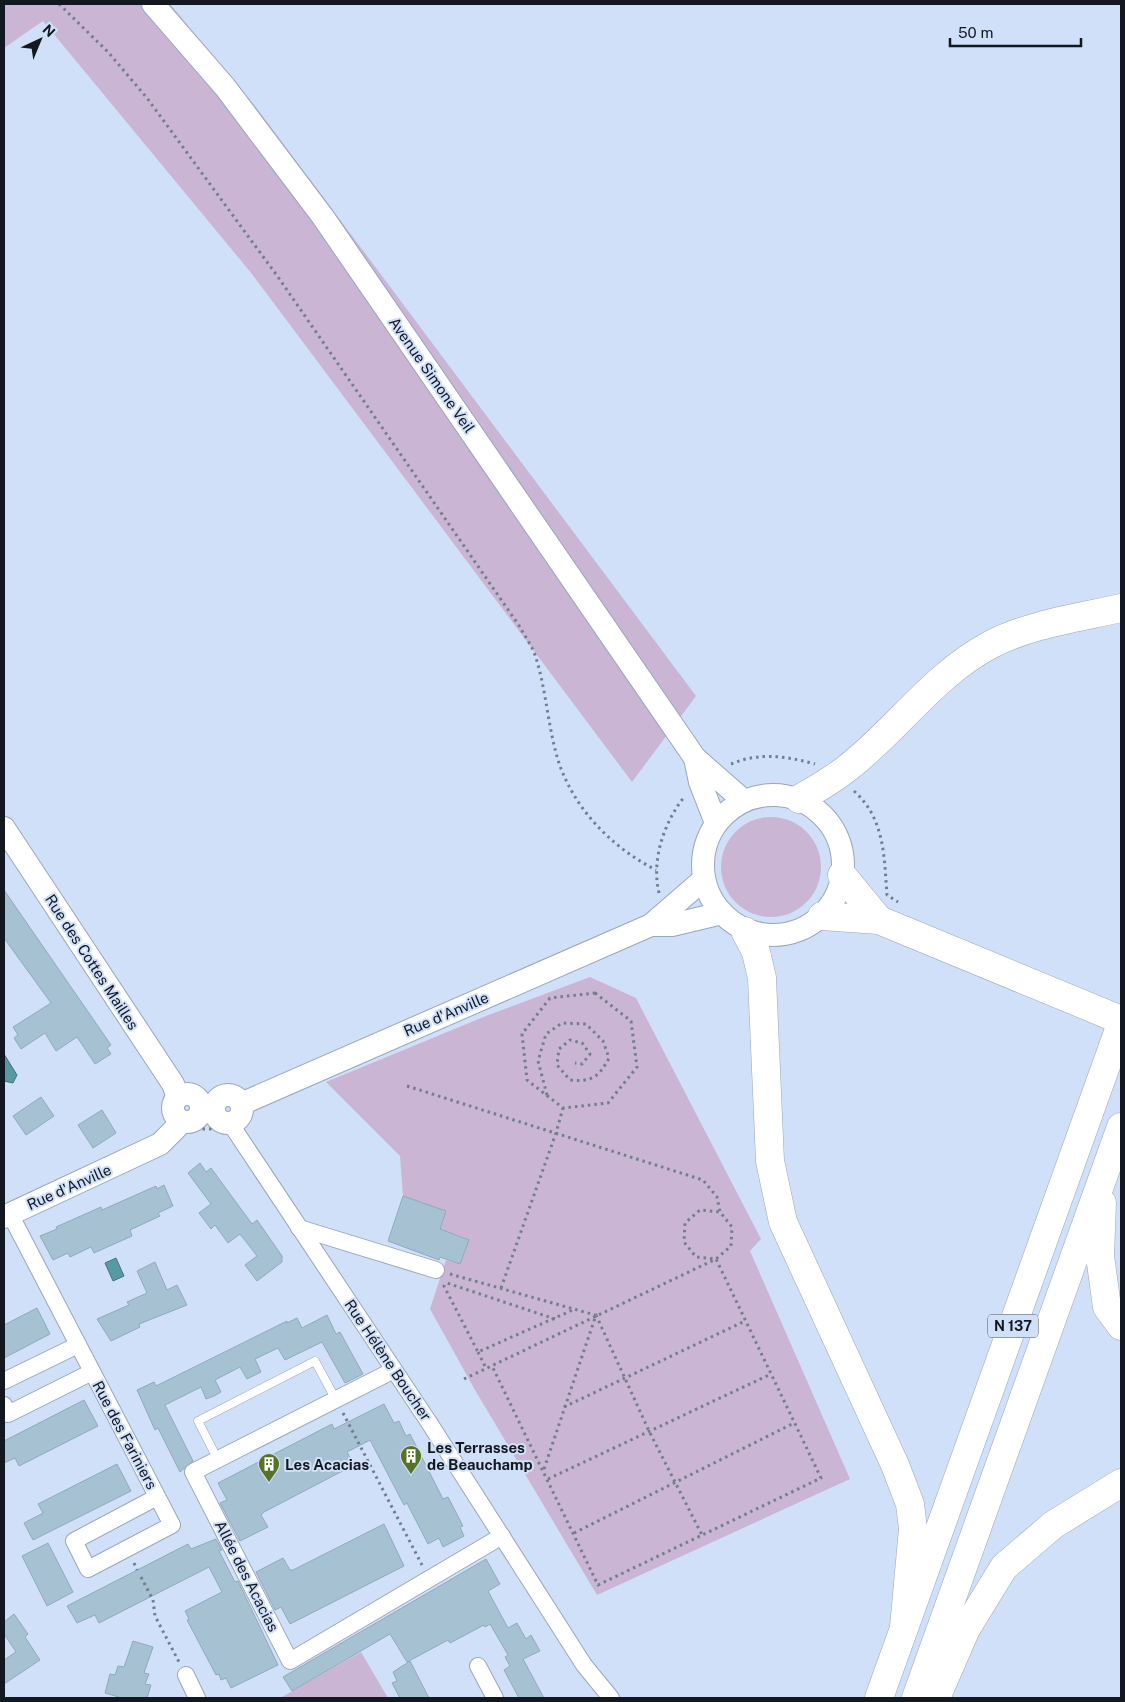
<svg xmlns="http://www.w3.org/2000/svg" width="1125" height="1702" viewBox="0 0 1125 1702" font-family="'Public Sans',sans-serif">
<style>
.green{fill:#cab5d4}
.water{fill:#589aa4;stroke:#43737c}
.building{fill:#a6c1d2;stroke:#8faabb}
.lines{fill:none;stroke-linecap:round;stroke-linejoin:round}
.lane-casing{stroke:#98a6be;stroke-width:9}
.street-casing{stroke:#98a6be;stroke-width:18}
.secondary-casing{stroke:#98a6be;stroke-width:24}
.highway-casing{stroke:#98a6be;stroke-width:29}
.path{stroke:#737d8e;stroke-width:3;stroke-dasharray:2.5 4;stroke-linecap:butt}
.lane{stroke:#fff;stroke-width:8}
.street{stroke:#fff;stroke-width:16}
.secondary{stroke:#fff;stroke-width:22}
.highway{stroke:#fff;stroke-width:28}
.labels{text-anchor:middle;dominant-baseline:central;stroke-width:4;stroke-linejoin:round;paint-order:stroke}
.shield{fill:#d1e0f9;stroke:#4c5461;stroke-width:1}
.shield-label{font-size:14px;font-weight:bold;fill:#131820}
.street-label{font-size:15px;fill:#131820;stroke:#d1e0f9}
.poi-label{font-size:15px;font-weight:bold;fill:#131820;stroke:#d1e0f9;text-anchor:start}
</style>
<rect width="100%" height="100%" fill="#d1e0f9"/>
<!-- green -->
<g class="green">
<polygon points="4,4 170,4 255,106 696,696 632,782 252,274 43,21 4,48"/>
<circle cx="771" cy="867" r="50"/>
<polygon points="590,977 636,998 761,1239 750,1251 850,1479 597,1595 475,1390 430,1309 446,1260 460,1264 469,1240 454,1234 439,1233 403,1196 400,1156 326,1082 486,1016"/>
<polygon points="361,1652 388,1698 282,1698 282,1697"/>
</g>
<!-- water -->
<g class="water">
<polygon points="4,1054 17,1075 13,1083 4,1081"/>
<polygon points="116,1258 124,1276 113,1281 105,1263"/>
</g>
<!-- building -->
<g class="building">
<polygon points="4,890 111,1045 107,1048 111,1054 95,1064 77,1037 56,1051 45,1033 21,1049 14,1038 18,1035 13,1027 51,1003 4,938"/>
<polygon points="41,1097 54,1116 26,1135 13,1116"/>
<polygon points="102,1110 116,1133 93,1148 78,1125"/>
<polygon points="200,1163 206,1172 211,1168 252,1224 257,1220 282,1256 282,1262 257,1281 245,1265 257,1256 240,1234 228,1243 215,1225 211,1229 199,1213 211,1204 188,1173"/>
<polygon points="164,1185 173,1206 158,1213 160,1216 130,1230 132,1236 94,1253 91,1247 70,1257 68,1253 53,1260 40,1236 57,1229 56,1227 101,1207 102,1210 156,1186 157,1189"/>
<polygon points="403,1196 446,1211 440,1229 469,1240 460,1264 440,1257 439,1260 388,1241"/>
<polygon points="155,1262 167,1290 177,1285 187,1305 139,1324 140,1327 111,1341 97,1319 129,1305 127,1302 147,1293 137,1271"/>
<polygon points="37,1308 50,1334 4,1358 4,1325"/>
<polygon points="327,1315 336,1334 340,1332 363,1374 345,1383 322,1342 285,1360 278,1348 255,1359 261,1372 247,1379 240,1367 215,1380 221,1392 214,1396 206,1399 201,1387 165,1405 193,1461 180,1472 158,1428 155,1430 137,1390 154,1382 156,1386 287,1321 287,1323 297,1318 302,1328"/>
<polygon points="84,1400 98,1426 19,1466 15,1458 4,1463 4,1441"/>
<polygon points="384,1404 394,1423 399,1421 406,1436 410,1434 443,1499 448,1497 463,1526 460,1527 464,1536 443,1547 439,1538 428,1544 411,1511 407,1503 404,1505 370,1440 347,1452 354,1465 264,1512 261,1515 268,1527 240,1541 220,1503 227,1500 218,1483 332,1424 334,1429"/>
<polygon points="117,1464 131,1491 33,1540 24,1523 43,1513 38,1504"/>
<polygon points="384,1524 404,1566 290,1624 281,1607 275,1610 256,1572 283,1558 290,1570 293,1570"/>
<polygon points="216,1539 222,1550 219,1551 235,1582 238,1581 278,1665 231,1688 226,1678 221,1680 219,1674 216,1675 187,1620 189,1619 185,1611 222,1592 209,1567 99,1623 95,1615 77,1623 67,1606 188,1544 191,1549"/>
<polygon points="48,1543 73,1592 47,1606 22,1556"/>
<polygon points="486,1559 500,1584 488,1591 508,1628 517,1623 526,1639 531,1635 540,1651 523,1659 544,1698 519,1698 504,1670 510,1666 505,1657 508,1655 490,1624 485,1627 484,1625 450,1643 448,1640 407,1662 390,1634 292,1691 283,1677"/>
<polygon points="14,1614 28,1634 25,1637 40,1660 4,1684 4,1660 16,1652 4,1634 4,1622"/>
<polygon points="133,1641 153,1647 144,1673 149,1674 145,1684 151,1685 147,1698 122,1698 105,1693 110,1674 115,1675 118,1666 124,1667"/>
<polygon points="410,1661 429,1698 400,1698 392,1683 397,1681 393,1672"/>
</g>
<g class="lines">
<!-- lane casing -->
<g class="lane-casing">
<polyline id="lane" points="218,1460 198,1421 315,1361 336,1400"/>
</g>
<!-- street casing -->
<g class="street-casing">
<g id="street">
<polyline points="230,1123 430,1424 584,1665 611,1698"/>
<polyline points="10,1214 172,1525 88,1569 74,1541 157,1497"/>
<polyline points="299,1228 436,1270"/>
<polyline points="394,1370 193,1472 290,1661 502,1536"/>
<polyline points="4,1381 78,1345"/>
<polyline points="4,1405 8,1414 92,1372"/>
<polyline points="478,1666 495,1698"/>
<polyline points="186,1675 197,1698"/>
</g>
</g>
<!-- secondary casing -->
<g class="secondary-casing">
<g id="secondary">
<polyline points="153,4 225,87 323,217 695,758 744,801"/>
<polyline points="695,758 700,782 716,823"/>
<circle cx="773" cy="865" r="70"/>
<polyline points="4,828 173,1084 178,1097"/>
<polyline points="651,925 672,925 722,913"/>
<circle cx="187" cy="1108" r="14"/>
<circle cx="228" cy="1109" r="14"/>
<polyline points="241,1104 651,925 704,879"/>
<polyline points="4,1217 160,1144 177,1127 180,1121"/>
</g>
</g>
<!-- highway casing -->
<g class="highway-casing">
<g id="highway">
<path d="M799,799C817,789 834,779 850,766C899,727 934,675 990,645C1030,624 1078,618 1121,608"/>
<polyline points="842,875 879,920"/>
<polyline points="822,916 879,920 1121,1020"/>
<polyline points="745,931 756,952 762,978 770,1161 783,1222 895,1465 910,1504 913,1529 904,1627"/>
<polyline points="1102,1203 1100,1256 1107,1307 1121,1326"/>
<polyline points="879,1698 1121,1024"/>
<polyline points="916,1698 1121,1127"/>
<polyline points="936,1698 966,1629 1004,1567 1053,1525 1121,1483"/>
</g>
</g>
<!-- path -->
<g class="path">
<path d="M59,4L108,52L147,98L278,277L520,627C525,637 533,647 536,658C547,693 548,731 560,766C577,812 613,848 656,870"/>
<path d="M731,764C759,752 786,756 815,764"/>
<path d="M854,791C885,819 884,856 887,895L898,902"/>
<path d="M659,893C651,860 664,822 685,796"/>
<polygon points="595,993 631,1021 637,1067 608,1103 563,1108 527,1080 522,1034 550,998"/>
<polyline points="407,1086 703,1180 717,1197 720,1212 732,1227 731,1246 716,1259 696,1257 684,1242 685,1223 700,1210 720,1212"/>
<path d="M547,1095L538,1061L546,1034L562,1023L586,1024L603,1041L609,1058C599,1077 592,1082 570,1080L557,1065L559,1049L570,1040L582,1043L590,1054L582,1064L575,1063"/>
<polyline points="196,1129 215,1129"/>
<polyline points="450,1274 595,1315"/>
<polyline points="501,1288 556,1133 563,1108"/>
<polyline points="555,1319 447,1283 444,1286 478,1352 575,1309"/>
<polyline points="478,1352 486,1368"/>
<polyline points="464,1379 716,1259 821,1478 598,1585 492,1366"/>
<polyline points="564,1407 745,1321"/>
<polyline points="343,1413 422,1565"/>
<polyline points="544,1469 596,1315 649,1431 702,1535"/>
<polyline points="548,1479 771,1374"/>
<polyline points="574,1533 794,1423"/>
<polyline points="134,1563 137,1570"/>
<polyline points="141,1577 153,1600 155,1616 179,1662"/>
</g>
<!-- lane -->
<use href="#lane" class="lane"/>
<!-- street -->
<use href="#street" class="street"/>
<!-- secondary -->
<use href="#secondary" class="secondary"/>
<!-- highway -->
<use href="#highway" class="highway"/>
</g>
<!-- icons -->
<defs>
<g id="building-pin" transform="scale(1.125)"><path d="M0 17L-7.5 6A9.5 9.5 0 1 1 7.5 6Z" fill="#567226" stroke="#d1e0f9"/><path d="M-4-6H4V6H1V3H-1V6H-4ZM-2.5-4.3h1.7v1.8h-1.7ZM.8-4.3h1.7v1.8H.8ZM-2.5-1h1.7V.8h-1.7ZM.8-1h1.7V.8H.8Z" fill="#fff"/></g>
</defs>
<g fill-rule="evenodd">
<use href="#building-pin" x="411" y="1456"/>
<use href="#building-pin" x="269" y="1464"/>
</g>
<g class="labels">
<!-- shield labels -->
<rect class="shield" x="988" y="1314.5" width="50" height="23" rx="4"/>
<g class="shield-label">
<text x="1013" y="1326">N 137</text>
</g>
<!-- street labels -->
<g class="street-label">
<text transform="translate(432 375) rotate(55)">Avenue Simone Veil</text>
<text transform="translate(92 962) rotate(57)">Rue des Cottes Mailles</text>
<text transform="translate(446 1014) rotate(-23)">Rue d'Anville</text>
<text transform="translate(69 1187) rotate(-24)">Rue d'Anville</text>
<text transform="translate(388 1360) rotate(56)">Rue Hélène Boucher</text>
<text transform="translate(125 1435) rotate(62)">Rue des Fariniers</text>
<text transform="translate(247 1576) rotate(63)">Allée des Acacias</text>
</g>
<!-- poi labels -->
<g class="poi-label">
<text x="427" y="1447">Les Terrasses<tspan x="427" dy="17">de Beauchamp</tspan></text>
<text x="285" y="1464">Les Acacias</text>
</g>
</g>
<!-- border -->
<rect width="1125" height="1702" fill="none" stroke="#131820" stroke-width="10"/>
<!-- north arrow -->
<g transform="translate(40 40) rotate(44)" stroke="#d1e0f9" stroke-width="4" paint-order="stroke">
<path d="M0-4L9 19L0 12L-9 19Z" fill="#131820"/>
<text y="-8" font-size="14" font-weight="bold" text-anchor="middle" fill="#131820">N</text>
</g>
<!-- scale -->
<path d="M950 38v8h131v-8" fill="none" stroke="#131820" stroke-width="2.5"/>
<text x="958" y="38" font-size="15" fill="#131820" stroke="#d1e0f9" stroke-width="4" paint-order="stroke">50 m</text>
</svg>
